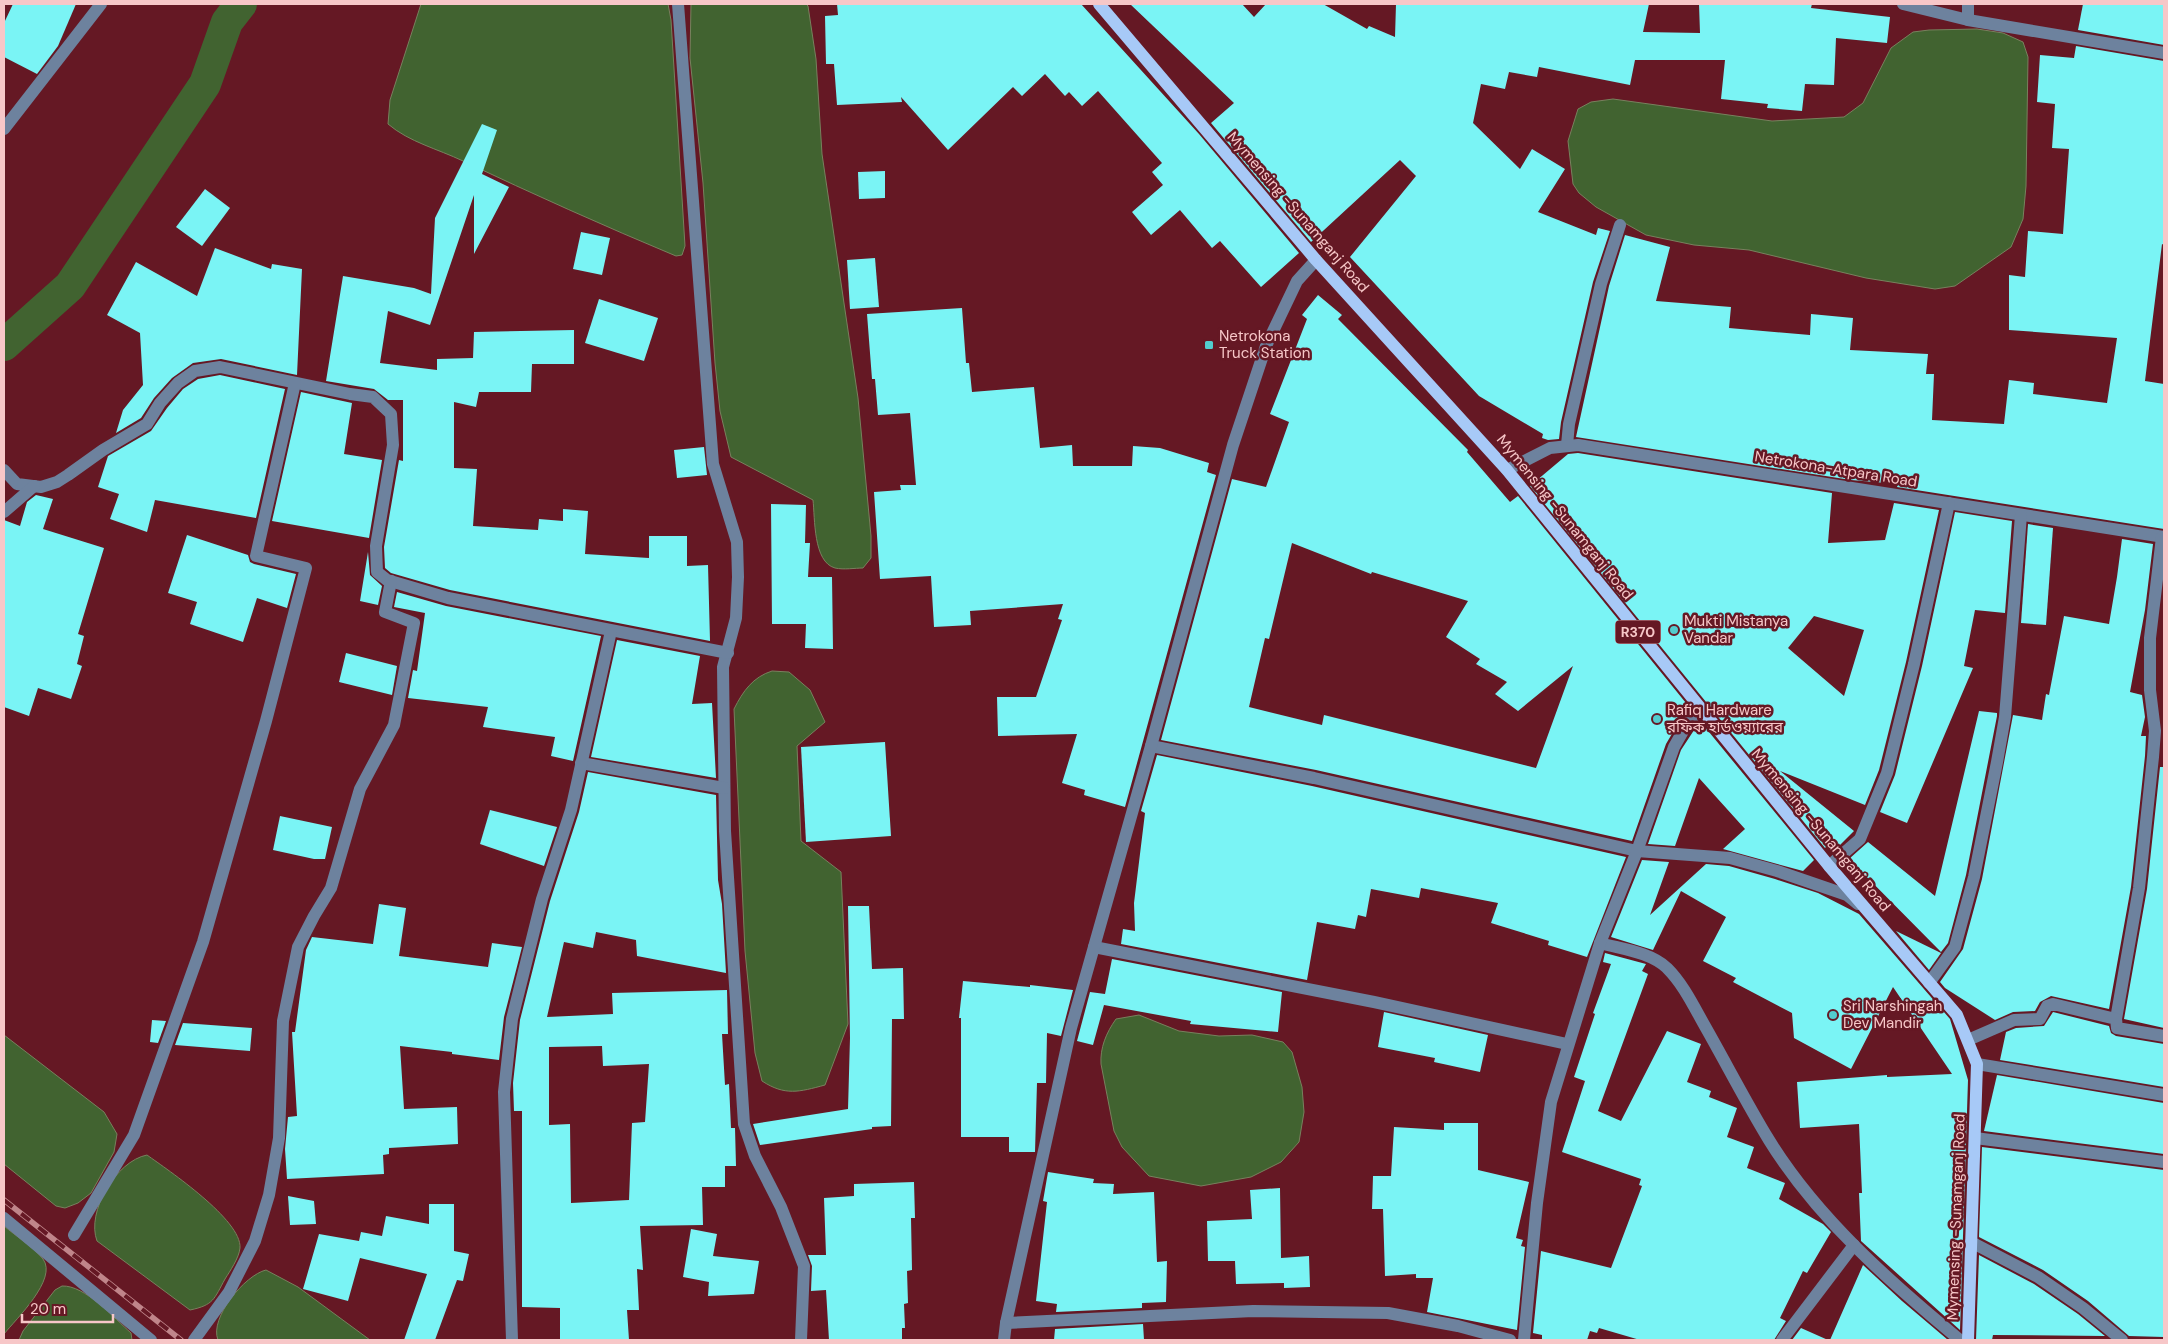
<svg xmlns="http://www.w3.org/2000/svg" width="2168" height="1344" viewBox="0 0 2168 1344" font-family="'DM Sans','Noto Sans Bengali',sans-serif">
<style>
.water{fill:#416330;stroke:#78815e}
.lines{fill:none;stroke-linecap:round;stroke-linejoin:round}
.canal{stroke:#416330;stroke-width:32}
.building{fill:#7af4f5;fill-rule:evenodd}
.minor{stroke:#6d829e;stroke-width:12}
.major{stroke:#a7c9f7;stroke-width:12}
.rail-casing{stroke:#c0858a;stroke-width:5.5}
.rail{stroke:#651824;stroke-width:4;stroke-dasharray:11;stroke-linecap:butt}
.poi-dot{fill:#52cdce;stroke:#651824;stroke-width:2}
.labels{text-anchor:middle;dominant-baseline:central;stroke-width:5;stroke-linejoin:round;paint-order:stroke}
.shield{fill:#651824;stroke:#cb9297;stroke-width:1}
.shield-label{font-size:14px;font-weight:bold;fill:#f7c7c8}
.street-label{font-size:15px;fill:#f7c7c8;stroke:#651824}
.poi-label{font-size:15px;fill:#f7c7c8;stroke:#651824;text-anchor:start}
</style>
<rect width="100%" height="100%" fill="#651824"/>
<!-- water -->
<g class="water">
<path d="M421,4H668L671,20L685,246L682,255L676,256C604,226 533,194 463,161C438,149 409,142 388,124L390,100Z"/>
<path d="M691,4H806L808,6L816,59L822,154L858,398L871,536V558L863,568C855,568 844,570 835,568C813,562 815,518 813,500L731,457L720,411L715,363L703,183L690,58Z"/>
<polygon points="1977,29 2003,33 2023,42 2028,57 2026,186 2023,219 2011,247 1955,286 1935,289 1866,278 1749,250 1694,245 1646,235 1596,207 1579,193 1573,184 1568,141 1578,109 1591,102 1613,99 1772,121 1844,117 1863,103 1891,48 1913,32 1929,30"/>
<path d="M772,671L789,672L810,690L825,722L797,746L801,841L841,872L848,1024L825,1085C799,1092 785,1096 762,1081L755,1053L745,951L734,709C743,691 753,677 772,671Z"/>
<path d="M1139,1015L1179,1031L1219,1036L1252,1035L1283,1042L1292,1052L1302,1087L1304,1112L1299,1142L1281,1162L1251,1177L1201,1186L1149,1176L1122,1147L1114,1131L1101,1064C1100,1048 1106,1033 1116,1019Z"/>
<polygon points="4,1035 104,1112 117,1134 114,1152 91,1193 78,1203 65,1208 56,1206 4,1164"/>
<path d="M147,1155C168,1170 242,1220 240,1248C239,1258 230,1271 225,1279C214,1299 214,1305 190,1310L97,1241C86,1212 116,1161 147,1155Z"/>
<path d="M4,1226C16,1236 33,1247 43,1259C58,1279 16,1319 4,1334Z"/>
<path d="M266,1270L298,1287L370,1340H218C209,1318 245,1275 266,1270Z"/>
<path d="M62,1286C85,1285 114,1318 131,1333L132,1340H19L23,1331L55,1290Z"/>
</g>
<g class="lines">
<!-- canal -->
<polyline class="canal" points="4,345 70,286 205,84 227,22 241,4"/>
</g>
<!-- building -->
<g class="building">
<polygon points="13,4 76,4 58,46 37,74 4,57 4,23"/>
<polygon points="837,4 1081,4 1199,134 1299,253 1261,287 1220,241 1212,248 1180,210 1151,235 1132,212 1163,185 1152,172 1162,163 1098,91 1082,106 1069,92 1065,96 1045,74 1022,96 1013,87 948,150 901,97 902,102 837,105 834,64 826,64 825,16 838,15"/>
<polygon points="1130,4 1242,4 1254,17 1266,4 1323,4 1367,29 1369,26 1395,37 1396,4 1649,4 1643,32 1700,33 1699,4 1812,4 1811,8 1890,17 1887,43 1836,38 1834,85 1805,84 1802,111 1767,108 1768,104 1721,99 1725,60 1635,60 1630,85 1539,67 1537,77 1509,72 1505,89 1481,84 1473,123 1520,169 1532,149 1565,169 1538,212 1596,235 1598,228 1610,231 1593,282 1561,422 1559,439 1548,440 1542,438 1543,434 1479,396 1350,257 1416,176 1400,160 1311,242 1211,123 1234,103"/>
<polygon points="2083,4 2164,4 2164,45 2078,30"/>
<polygon points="2076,46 2164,61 2164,245 2162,244 2145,381 2164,384 2164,529 1897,487 1898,484 1851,480 1576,437 1609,286 1625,235 1670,247 1656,301 1731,307 1729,328 1810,335 1811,314 1853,318 1850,350 1928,354 1926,374 1934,374 1932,420 2004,424 2009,380 2034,383 2033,394 2107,403 2117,338 2009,330 2009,275 2025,277 2028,231 2063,234 2069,149 2052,148 2055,104 2037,102 2040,55 2074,58"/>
<polygon points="482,124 497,130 482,174 509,187 474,254 474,195 430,325 388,311 380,363 437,370 437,359 473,358 474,332 574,330 574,364 532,364 531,392 479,392 476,407 454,402 454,468 477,469 473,526 538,530 539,519 563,521 563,509 588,511 585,554 649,558 649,536 687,536 687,566 708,565 710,641 450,590 391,573 385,568 384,547 399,460 403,461 403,400 388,400 374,389 326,381 343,276 414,288 431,294 435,218"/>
<polygon points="885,171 885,198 859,199 858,172"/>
<polygon points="205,189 230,208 202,246 176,227"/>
<polygon points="581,232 610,238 602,275 573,269"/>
<polygon points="215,248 271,269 272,264 302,269 297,375 221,359 193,363 172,378 154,398 141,418 116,433 123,410 143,385 140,333 107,315 136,262 197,296"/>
<polygon points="875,258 879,307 850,309 847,260"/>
<path d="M1318,295L1342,315L1338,319L1468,450L1467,452L1510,502L1518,496L1690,708L1680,720L1666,744L1632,841L1316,770L1161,740L1232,479L1266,487L1289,422L1270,414L1307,319L1302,315ZM1292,543L1371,574L1372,572L1468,601L1446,637L1480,659L1476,664L1507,682L1495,694L1518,711L1573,666L1536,768L1324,715L1322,725L1249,707L1265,638L1269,639Z"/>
<polygon points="599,299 658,318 644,361 585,343"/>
<polygon points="962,308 966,363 969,363 972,392 1034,387 1040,448 1072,445 1073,466 1132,466 1133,446 1160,448 1209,463 1207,472 1216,475 1125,807 1084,795 1085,790 1062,783 1077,734 998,736 997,697 1036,697 1062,620 1058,619 1063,604 970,611 971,625 934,627 931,576 880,579 874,492 901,490 900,485 916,485 910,413 878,415 875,379 872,379 867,314"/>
<polygon points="220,375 285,389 256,518 155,500 147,532 110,519 119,494 98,487 108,456 151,431 167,408 183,389 198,379"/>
<polygon points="301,392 352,403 344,454 382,460 369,538 272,521"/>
<polygon points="704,447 707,475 677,478 674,450"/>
<path d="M1578,453L1832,493L1828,543L1885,540L1894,503L1939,510L1906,662L1879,770L1865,805L1780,771L1854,831L1837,848L1831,842L1825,848L1530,486L1568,454ZM1814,616L1864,630L1844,696L1788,648Z"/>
<polygon points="36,495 53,499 43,529 104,548 78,634 84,636 77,664 82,666 71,699 38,688 29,716 4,707 4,520 20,526 27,502"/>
<polygon points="771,504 806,505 805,543 810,543 808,577 832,577 833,649 805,648 806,624 772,624"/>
<polygon points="1955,512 2012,521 2005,613 1975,610 1964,666 1973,668 1907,823 1880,812 1895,775 1922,666"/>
<polygon points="2028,524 2053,528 2046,625 2021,623"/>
<polygon points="187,535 248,555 250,562 254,564 296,574 287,608 257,598 243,642 190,624 197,602 168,593"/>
<polygon points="2122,539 2153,544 2145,610 2130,692 2142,695 2145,717 2141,736 2146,736 2145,756 2131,887 2109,1009 2051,996 2040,1002 2035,1011 2013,1012 1995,1020 1945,988 1940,982 1963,949 1982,879 2013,715 2042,720 2046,694 2049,695 2064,616 2109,624 2117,577"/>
<polygon points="368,552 370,575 382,586 378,605 360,601"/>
<polygon points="397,592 446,606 601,636 573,761 551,756 555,737 483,727 488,707 408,698 413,670 417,671 425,613 394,607"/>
<polygon points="617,640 700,656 692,704 712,703 716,778 591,757"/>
<polygon points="346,653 397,666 392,695 339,682"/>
<polygon points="1979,711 1997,713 1997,716 1966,875 1948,943 1941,952 1849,859 1868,842 1935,896"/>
<polygon points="1700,721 1814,860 1803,871 1723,849 1745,829 1699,778 1675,846 1648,844 1681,750"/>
<polygon points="885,742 891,836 806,842 801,747"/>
<polygon points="1157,755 1312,786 1626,857 1587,957 1548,945 1549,941 1491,923 1498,903 1421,888 1419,898 1371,889 1366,917 1358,915 1355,929 1317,922 1307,980 1121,944 1123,929 1135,931 1134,903 1145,813 1141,811"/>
<polygon points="2160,767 2164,767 2164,1028 2124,1019 2147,889"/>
<path d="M588,772L716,795L718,880L722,904L726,973L637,956L636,940L596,932L593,948L564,942L547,1017L613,1014L612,993L727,990L728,1034H722L725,1085L729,1084L731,1128H735L736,1166H725V1187H702L703,1225L640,1226L643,1270L637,1269L639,1310H627L629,1340H560V1308L522,1307V1111H514L513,1083L520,1020L550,901L579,812ZM602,1046L603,1066L649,1064L645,1122L632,1123L629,1200L571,1203L570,1124L549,1125V1047Z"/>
<polygon points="490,810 557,827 544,866 480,844"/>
<polygon points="280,816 332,827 325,859 314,859 273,850"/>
<polygon points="1642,860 1669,862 1650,915 1706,864 1729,866 1775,879 1818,893 1859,914 1950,1019 1968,1080 1960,1330 1861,1241 1859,1193 1862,1193 1859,1124 1800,1128 1797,1082 1887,1075 1887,1077 1952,1074 1893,987 1851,1069 1794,1038 1792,1013 1733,982 1736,978 1703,961 1726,917 1681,891 1653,950 1611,937"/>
<polygon points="379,904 406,908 399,956 488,967 492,943 522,947 504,1017 499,1060 452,1054 452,1052 400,1046 404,1109 457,1107 458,1144 389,1148 389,1154 383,1155 384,1174 287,1179 285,1149 288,1117 297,1116 292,1032 295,1032 306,950 312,937 373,944"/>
<polygon points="848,906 869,906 872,969 903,968 904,1019 892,1019 891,1126 872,1127 872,1129 760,1145 753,1124 848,1109 850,1038"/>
<polygon points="1896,931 1941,953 1929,970"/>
<polygon points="1605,953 1646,964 1642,971 1648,974 1598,1111 1621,1121 1667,1031 1701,1044 1687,1082 1711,1091 1709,1097 1737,1108 1727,1137 1754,1147 1747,1168 1785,1183 1779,1199 1823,1224 1831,1232 1807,1273 1803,1271 1780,1318 1786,1321 1774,1340 1640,1340 1599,1328 1597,1333 1590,1331 1587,1340 1542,1340 1542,1335 1533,1333 1541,1251 1611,1268 1642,1186 1639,1185 1641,1179 1562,1152 1585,1081 1574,1077 1595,1014 1593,1013 1611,964 1603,962"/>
<polygon points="1112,959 1282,992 1278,1032 1190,1024 1191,1021 1104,1005 1093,1045 1077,1041 1090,992 1105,994"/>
<polygon points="963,981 1030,987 1030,985 1073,990 1061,1036 1047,1033 1046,1083 1037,1083 1035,1152 1009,1152 1009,1137 961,1137 961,1018 959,1018"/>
<polygon points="1384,1012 1488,1035 1480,1072 1434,1062 1435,1058 1378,1047"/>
<polygon points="2053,1012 2109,1026 2111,1033 2116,1036 2164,1044 2164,1087 2000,1060 2006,1032 2016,1028 2044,1026"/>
<polygon points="152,1020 166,1021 158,1043 150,1042"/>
<polygon points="183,1023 252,1028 250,1051 175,1045"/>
<polygon points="1997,1075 2164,1103 2164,1154 1984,1131"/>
<polygon points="1444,1123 1478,1123 1478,1170 1529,1182 1516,1238 1523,1240 1521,1246 1525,1247 1517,1330 1427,1312 1433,1278 1416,1278 1416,1274 1385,1276 1383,1209 1372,1209 1373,1176 1391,1176 1394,1127 1444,1130"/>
<polygon points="1982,1147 2164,1170 2164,1337 2129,1336 2088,1301 2043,1270 1979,1237"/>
<polygon points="1048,1172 1094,1179 1093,1183 1114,1184 1113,1194 1154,1192 1157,1262 1167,1261 1166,1302 1142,1303 1142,1308 1056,1312 1057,1304 1036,1301 1047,1202 1043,1201"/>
<polygon points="914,1182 915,1218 911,1218 912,1270 907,1271 908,1303 904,1304 905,1328 902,1328 902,1340 829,1340 826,1290 811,1291 812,1266 808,1255 826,1255 824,1198 854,1196 854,1184"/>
<polygon points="1280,1188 1281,1258 1309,1256 1310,1287 1284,1288 1284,1283 1236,1284 1235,1261 1208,1261 1207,1221 1252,1219 1250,1190"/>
<polygon points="288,1196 314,1201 316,1224 290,1225"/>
<polygon points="429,1204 454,1204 454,1251 469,1254 463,1281 457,1280 435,1340 404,1340 427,1274 360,1258 348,1301 303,1289 319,1234 359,1241 361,1232 382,1236 386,1216 429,1224"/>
<polygon points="691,1229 717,1234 713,1256 759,1261 754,1294 708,1296 709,1282 683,1277"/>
<polygon points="1979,1255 2034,1284 2078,1314 2105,1336 1993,1335 1992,1340 1976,1340"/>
<polygon points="1863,1265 1902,1301 1948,1340 1830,1340"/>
<polygon points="1143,1324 1144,1340 1054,1340 1055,1329"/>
<polygon points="1801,1328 1828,1340 1792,1340"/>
</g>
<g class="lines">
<!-- minor -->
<g class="minor">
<polyline points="678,4 713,464 737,542 738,577 736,618 723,667 725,831 744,1124 755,1156 781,1207 804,1266 801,1340"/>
<polyline points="1903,4 1968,20 2164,53"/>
<polyline points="1968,20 1968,4"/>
<polyline points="4,129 101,4"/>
<polyline points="1567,445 1569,424 1601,284 1620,225"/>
<polyline points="4,470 17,484 41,487 57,482 68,475 103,450 147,424 160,403 178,383 195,371 220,367 350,394 373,397 391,414 393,445 376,546 377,572 387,580 448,598 728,653"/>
<polyline points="1507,470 1550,448 1578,445 2164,537"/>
<polyline points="4,512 34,486"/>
<polyline points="1151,746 1314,778 1637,851 1730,858 1777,871 1847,895 1858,904"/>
<polyline points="581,763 724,788"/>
<polyline points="1829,866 1860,839 1887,773 1914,664 1949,503"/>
<path d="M1600,943C1621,949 1650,952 1667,968C1684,985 1694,1007 1706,1028C1727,1065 1747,1104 1769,1140C1817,1218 1890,1282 1960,1340"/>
<polyline points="1094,947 1374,1002 1567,1044"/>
<polyline points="1929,983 1955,947 1974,877 1997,762 2005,717 2021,515"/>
<polyline points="2116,1019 2139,888 2153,757 2155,731 2150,690 2150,638 2162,537"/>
<polyline points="1968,1040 2014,1020 2040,1019 2047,1006 2053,1004 2116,1019 2117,1028 2164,1036"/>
<polyline points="1977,1064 2164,1095"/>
<polyline points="1975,1138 2164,1162"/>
<polyline points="4,1218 151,1340"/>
<polyline points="74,1235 134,1135 203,942 266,721 306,568 256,556 295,383"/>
<polyline points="1971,1242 2038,1277 2083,1308 2122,1340"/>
<polyline points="1006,1323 1253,1311 1388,1313 1458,1326 1510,1340"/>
<polyline points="194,1340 229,1292 255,1241 269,1195 279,1138 283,1021 298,947 314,916 331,888 360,789 394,725 414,623 385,612 391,581"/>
<polyline points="512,1340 504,1092 512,1019 542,899 571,810 611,631"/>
<polyline points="1004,1340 1006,1323 1071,1028 1151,746 1233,445 1266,346 1297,281 1316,260"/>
<polyline points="1524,1340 1537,1203 1551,1102 1600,943 1637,851 1674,747 1687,724 1700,709"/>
<polyline points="1782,1340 1854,1245"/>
</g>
<!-- major -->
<polyline class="major" points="1099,4 1316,260 1507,470 1829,866 1957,1015 1977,1064 1968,1340"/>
<!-- rail casing -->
<g class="rail-casing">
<polyline id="rail" points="4,1200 181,1340"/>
</g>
<!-- rail -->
<use href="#rail" class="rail"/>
</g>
<!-- markers -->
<g class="poi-dot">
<rect x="1204" y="340" width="10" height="10" rx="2.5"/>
<circle cx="1674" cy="630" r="5"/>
<circle cx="1657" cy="719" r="5"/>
<circle cx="1833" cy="1015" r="5"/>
</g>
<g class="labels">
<!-- shield labels -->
<rect class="shield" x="1615.5" y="620.5" width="45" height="23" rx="4"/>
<g class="shield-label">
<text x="1638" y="632">R370</text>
</g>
<!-- street labels -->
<g class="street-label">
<text transform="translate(1298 212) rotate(49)">Mymensing -Sunamganj Road</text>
<text transform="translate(1836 469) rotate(9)">Netrokona-Atpara Road</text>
<text transform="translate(1565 517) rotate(51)">Mymensing -Sunamganj Road</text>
<text transform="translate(1821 830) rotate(50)">Mymensing -Sunamganj Road</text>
<text transform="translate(1956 1217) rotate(-88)">Mymensing -Sunamganj Road</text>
</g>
<!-- poi labels -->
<g class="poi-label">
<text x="1219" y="336">Netrokona<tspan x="1219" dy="17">Truck Station</tspan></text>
<text x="1684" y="621">Mukti Mistanya<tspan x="1684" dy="17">Vandar</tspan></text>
<text x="1667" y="710">Rafiq Hardware<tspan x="1667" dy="17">রফিক হার্ডওয়্যারের</tspan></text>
<text x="1843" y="1006">Sri Narshingah<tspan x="1843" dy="17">Dev Mandir</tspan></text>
</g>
</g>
<!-- border -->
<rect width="2168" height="1344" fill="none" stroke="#f7c7c8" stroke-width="10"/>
<!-- scale -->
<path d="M22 1314v8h91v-8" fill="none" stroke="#f7c7c8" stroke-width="2.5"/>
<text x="30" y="1314" font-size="15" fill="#f7c7c8" stroke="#651824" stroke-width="4" paint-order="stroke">20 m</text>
</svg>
